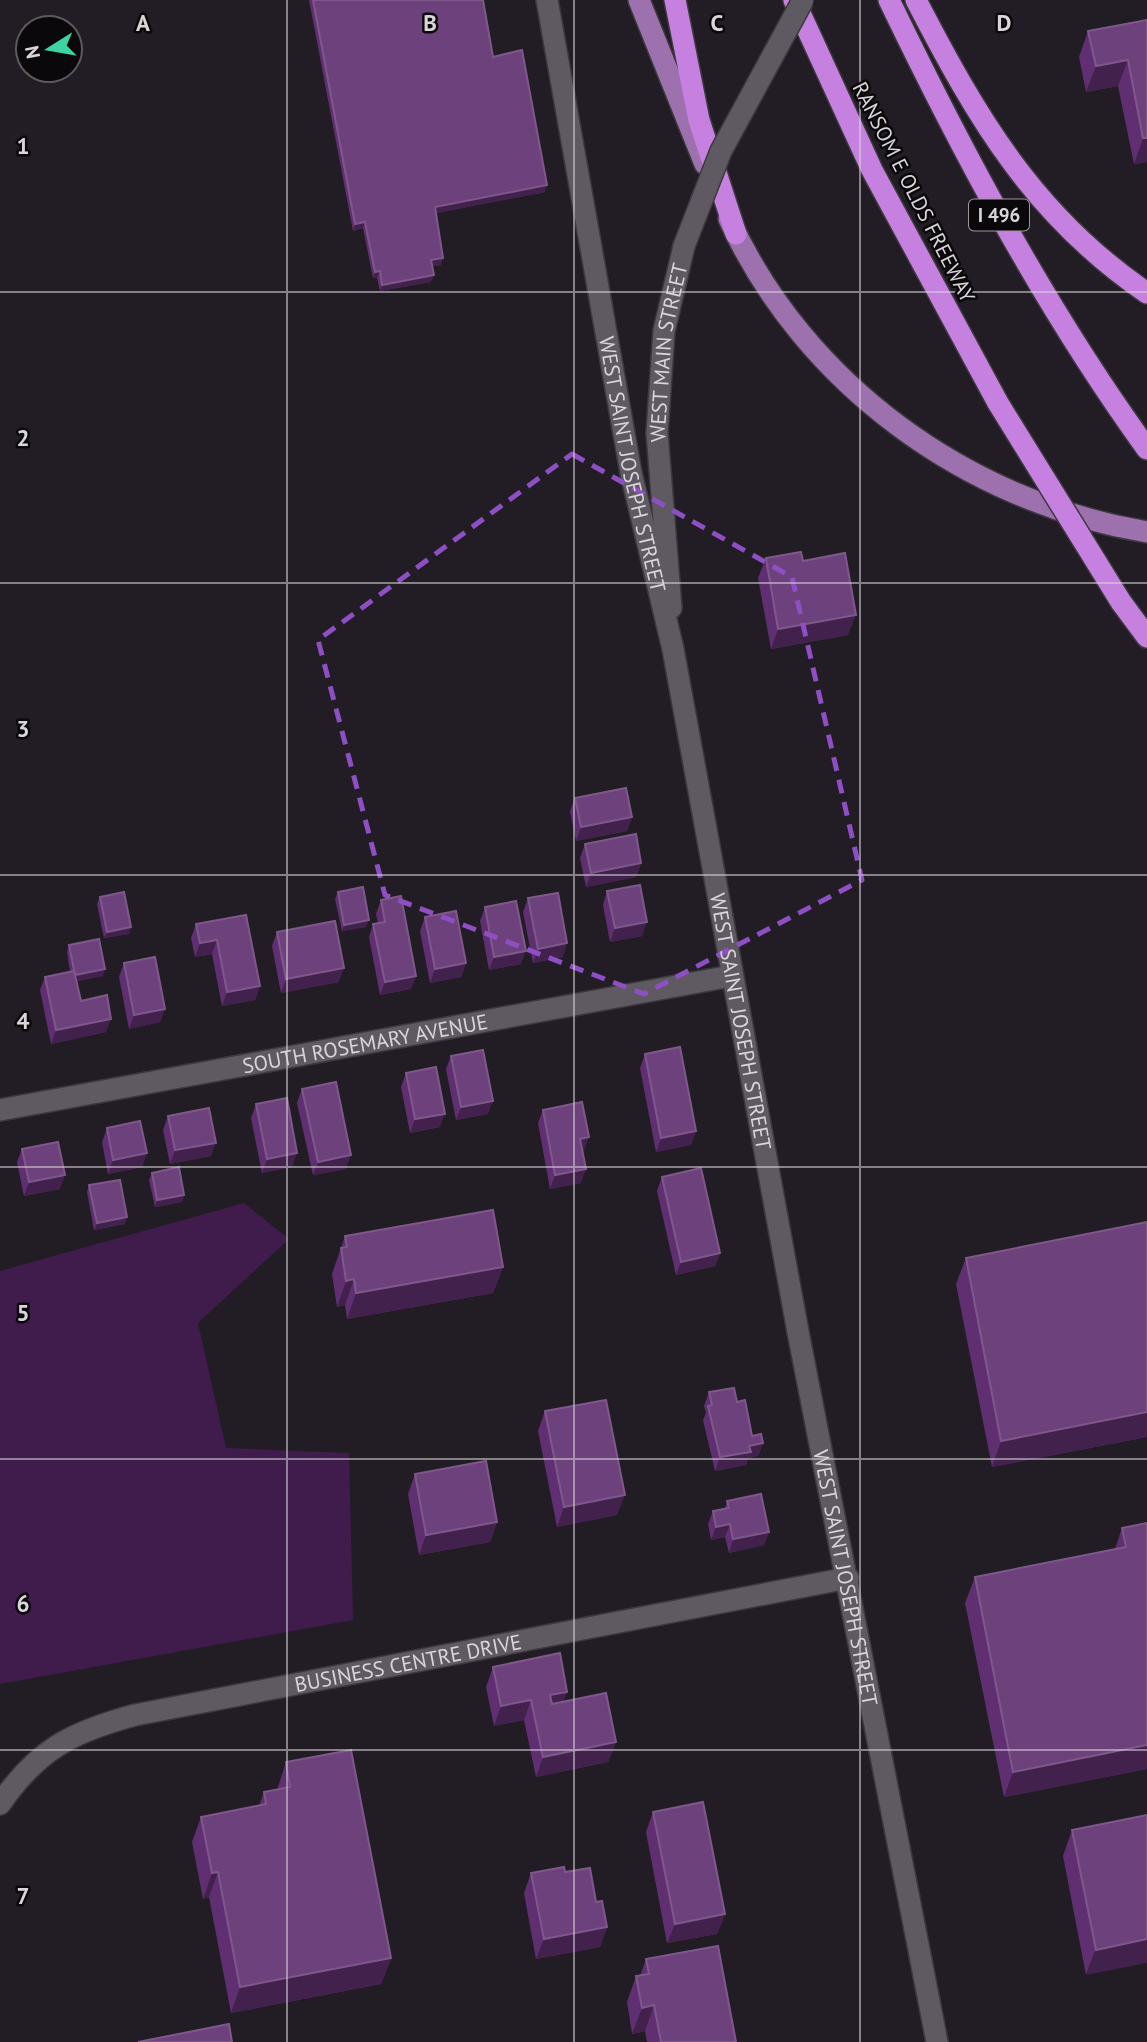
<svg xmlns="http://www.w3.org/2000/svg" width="1147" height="2042" viewBox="0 0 1147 2042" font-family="'PT Sans',sans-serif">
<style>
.green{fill:#3f1c4c}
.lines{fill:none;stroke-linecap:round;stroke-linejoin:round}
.minor-casing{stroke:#3c393e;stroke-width:24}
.major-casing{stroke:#3c393e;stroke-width:24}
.highway-casing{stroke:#3c393e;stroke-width:24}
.minor{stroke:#5f5a61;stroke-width:21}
.major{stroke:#9d71ad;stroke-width:21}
.highway{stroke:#c680e0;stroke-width:21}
.minor-bridge-casing{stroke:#3c393e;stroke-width:24;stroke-linecap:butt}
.highway-bridge-casing{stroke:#3c393e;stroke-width:24;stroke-linecap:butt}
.minor-bridge{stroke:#5f5a61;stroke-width:21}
.highway-bridge{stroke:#c680e0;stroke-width:21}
.wall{fill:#602f71}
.shaded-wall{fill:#42214d}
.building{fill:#6d417c;stroke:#7e588b;stroke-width:2}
.marked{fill:none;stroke:#8e4ec4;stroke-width:5;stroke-dasharray:14 9;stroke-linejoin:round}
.grid{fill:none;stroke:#d9d5da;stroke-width:2;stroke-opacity:0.55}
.labels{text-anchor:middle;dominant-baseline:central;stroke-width:5;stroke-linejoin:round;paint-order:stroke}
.shield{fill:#0a080b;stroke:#9b989c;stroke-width:2}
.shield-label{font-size:19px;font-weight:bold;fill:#d9d5da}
.street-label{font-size:21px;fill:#d9d5da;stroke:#0a080b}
.grid-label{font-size:23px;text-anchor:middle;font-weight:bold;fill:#d9d5da;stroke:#0a080b;stroke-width:5;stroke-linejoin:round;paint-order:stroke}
</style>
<rect width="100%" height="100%" fill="#221d24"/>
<!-- green -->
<polygon class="green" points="244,1203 289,1239 198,1323 226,1448 349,1453 353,1620 0,1684 0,1271"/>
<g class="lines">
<!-- minor casing -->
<g class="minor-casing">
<g id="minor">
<path id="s1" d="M547,0L631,473L673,649L798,1332L937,2042"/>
<path id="s2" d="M671,608L657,433L664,331L684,246"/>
<path id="s3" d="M0,1110L731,976"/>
<path id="s4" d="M0,1804C38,1749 72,1732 135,1715L848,1578"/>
</g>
</g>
<!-- major casing -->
<g class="major-casing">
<g id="major">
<polyline points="639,0 705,164"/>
<path d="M729,219C805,385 968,502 1147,532"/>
</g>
</g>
<!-- highway casing -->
<g class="highway-casing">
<g id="highway">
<polyline points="675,0 699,120 736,234"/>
<polyline points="794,0 872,170 998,403"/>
<path d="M889,0C964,156 1046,309 1147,449"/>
<path d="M916,0C977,118 1034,216 1147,293"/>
<polyline points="1121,602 1147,637"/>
</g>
</g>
<!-- minor -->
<use href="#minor" class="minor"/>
<!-- major -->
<use href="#major" class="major"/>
<!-- highway -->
<use href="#highway" class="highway"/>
<!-- minor-bridge casing -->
<g class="minor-bridge-casing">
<polyline id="minor-bridge" points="684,246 721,151 803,0"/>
</g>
<!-- highway-bridge casing -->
<g class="highway-bridge-casing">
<polyline id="highway-bridge" points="998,403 1121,602"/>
</g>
<!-- minor-bridge -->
<use href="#minor-bridge" class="minor-bridge"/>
<!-- highway-bridge -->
<use href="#highway-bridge" class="highway-bridge"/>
</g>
<!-- wall -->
<g class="wall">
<polygon points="309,0 483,0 493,57 545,192 436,213 441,265 432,266 431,282 380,291 377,278 373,278 363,228 353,231"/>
<polygon points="1147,20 1147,162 1134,164 1118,86 1086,92 1079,57 1088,31"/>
<polygon points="766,558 848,635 771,649 758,578"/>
<polygon points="575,798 632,817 627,831 576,841 570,811"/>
<polygon points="585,844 641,863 636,877 586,887 580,858"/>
<polygon points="607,891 642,936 610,942 603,905"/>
<polygon points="338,892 366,927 342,931 335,899"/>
<polygon points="100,897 131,927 129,934 104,938 97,904"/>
<polygon points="528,898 563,957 533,963 523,912"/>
<polygon points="381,900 416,976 411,989 380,995 369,937 373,924 378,923 376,914"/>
<polygon points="485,907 521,964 489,970 480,921"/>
<polygon points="246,915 260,986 255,1000 222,1006 212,954 195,957 191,938 196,924"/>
<polygon points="425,917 466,963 461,977 430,983 420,931"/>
<polygon points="277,932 339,982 281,993 272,946"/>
<polygon points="69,945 103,976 77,981 81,1001 106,1032 51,1044 40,990 45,977 70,971 67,952"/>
<polygon points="124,963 165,1009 160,1022 129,1029 119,977"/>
<polygon points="645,1054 696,1131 691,1145 656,1152 640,1068"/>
<polygon points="451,1056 488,1114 456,1120 446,1069"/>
<polygon points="406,1073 440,1127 410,1133 401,1087"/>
<polygon points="302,1089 346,1169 313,1175 297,1103"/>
<polygon points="256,1104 292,1167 262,1173 251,1118"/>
<polygon points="543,1110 584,1151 582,1151 581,1183 550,1189 538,1123"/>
<polygon points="168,1116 211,1156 170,1164 163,1130"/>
<polygon points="107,1128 147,1153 142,1167 108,1174 102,1142"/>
<polygon points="22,1149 60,1189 24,1196 17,1162"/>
<polygon points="152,1173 184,1195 182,1202 155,1207 149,1180"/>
<polygon points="662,1177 720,1253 715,1266 676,1275 657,1191"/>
<polygon points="89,1185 125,1224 94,1230 87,1192"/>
<polygon points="1147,1222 1147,1437 992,1467 956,1284 966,1258"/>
<polygon points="345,1236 503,1267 493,1293 347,1319 345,1305 337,1307 332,1274"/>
<polygon points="709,1392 737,1402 752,1436 763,1443 758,1456 748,1458 746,1465 715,1471 703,1420 706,1413 704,1406"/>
<polygon points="545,1411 617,1515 557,1527 538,1431"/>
<polygon points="415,1474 497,1522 490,1542 419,1555 408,1494"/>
<polygon points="727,1501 769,1532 764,1545 729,1553 725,1537 711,1540 708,1524 713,1511 725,1508"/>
<polygon points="1147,1523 1147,1769 1004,1797 965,1603 975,1577 1115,1549 1122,1528"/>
<polygon points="493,1667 564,1701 616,1742 608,1762 536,1777 524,1720 494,1726 486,1687"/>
<polygon points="286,1762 391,1958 381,1984 231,2013 209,1897 203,1899 192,1842 201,1817 259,1806 264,1792 277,1790"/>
<polygon points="653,1812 725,1914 717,1934 667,1943 646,1832"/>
<polygon points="1147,1815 1086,1975 1063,1856 1072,1830"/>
<polygon points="565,1872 596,1902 607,1927 600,1947 536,1959 524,1893 531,1873"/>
<polygon points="646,1959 736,2042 647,2042 645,2031 632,2034 627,2002 636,1976 640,1976"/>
</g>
<!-- shaded-wall -->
<g class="shaded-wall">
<polygon points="1128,60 1118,86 1086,92 1096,66"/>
<polygon points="1143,138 1147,138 1147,162 1134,164"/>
<polygon points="547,185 545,192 432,214 435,207"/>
<polygon points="365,222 363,228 353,231 355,224"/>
<polygon points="443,258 441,265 428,267 431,260"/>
<polygon points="380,271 377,278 373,278 375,272"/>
<polygon points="434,275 431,282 380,291 382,285"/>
<polygon points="856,615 848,635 771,649 778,629"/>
<polygon points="632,817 627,831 576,841 581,827"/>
<polygon points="641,863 636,877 586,887 591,873"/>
<polygon points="369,920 366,927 342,931 344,925"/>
<polygon points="647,922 642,936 610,942 615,928"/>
<polygon points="131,927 129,934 104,938 107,932"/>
<polygon points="217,940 212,954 195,957 200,943"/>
<polygon points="567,943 563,957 533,963 538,949"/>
<polygon points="526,951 521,964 489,970 494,957"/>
<polygon points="466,963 461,977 430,983 435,969"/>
<polygon points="344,968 339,982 281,993 286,979"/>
<polygon points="105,969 103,976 72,982 75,975"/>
<polygon points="416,976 411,989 380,995 385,982"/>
<polygon points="260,986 255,1000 222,1006 227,992"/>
<polygon points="165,1009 160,1022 129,1029 134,1015"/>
<polygon points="111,1019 106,1032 51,1044 56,1030"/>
<polygon points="493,1101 488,1114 456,1120 461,1107"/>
<polygon points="445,1114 440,1127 410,1133 415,1119"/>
<polygon points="696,1131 691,1145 656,1152 661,1138"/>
<polygon points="589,1137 584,1151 575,1153 580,1139"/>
<polygon points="216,1143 211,1156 170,1164 175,1150"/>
<polygon points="147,1153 142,1167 108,1174 113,1160"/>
<polygon points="297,1153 292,1167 262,1173 267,1159"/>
<polygon points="351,1155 346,1169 313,1175 318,1162"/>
<polygon points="586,1169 581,1183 550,1189 555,1175"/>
<polygon points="65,1175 60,1189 24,1196 29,1182"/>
<polygon points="184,1195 182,1202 155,1207 157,1200"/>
<polygon points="127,1217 125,1224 94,1230 97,1223"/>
<polygon points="720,1253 715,1266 676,1275 681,1262"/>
<polygon points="503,1267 493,1293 347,1319 356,1293"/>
<polygon points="354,1279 345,1305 337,1307 346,1281"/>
<polygon points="1147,1412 1147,1437 992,1467 1001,1441"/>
<polygon points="763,1443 758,1456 748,1458 746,1465 715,1471 720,1457 749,1446"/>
<polygon points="625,1495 617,1515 557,1527 564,1507"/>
<polygon points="497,1522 490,1542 419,1555 426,1535"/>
<polygon points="730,1524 725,1537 711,1540 716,1527"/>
<polygon points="769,1532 764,1545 729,1553 733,1539"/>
<polygon points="567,1692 560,1712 543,1715 550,1695"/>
<polygon points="531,1700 524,1720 494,1726 501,1706"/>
<polygon points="616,1742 608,1762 536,1777 543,1757"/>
<polygon points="1147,1745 1147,1769 1004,1797 1013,1772"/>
<polygon points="218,1872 209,1897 203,1899 212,1873"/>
<polygon points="725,1914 717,1934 667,1943 675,1924"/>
<polygon points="607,1927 600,1947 536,1959 544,1939"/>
<polygon points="1147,1939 1147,1963 1086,1975 1096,1950"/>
<polygon points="391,1958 381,1984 231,2013 240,1987"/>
<polygon points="654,2005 645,2031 632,2034 642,2008"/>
</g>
<!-- building -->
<g class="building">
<polygon points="313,0 483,0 493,57 522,50 547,185 435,207 443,258 431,260 434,275 382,285 380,271 375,272 365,222 355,224"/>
<polygon points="1147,20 1147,138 1143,138 1128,60 1096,66 1088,31"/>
<polygon points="801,552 803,561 845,553 856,615 778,629 766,558"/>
<polygon points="626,788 632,817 581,827 575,798"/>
<polygon points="636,834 641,863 591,873 585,844"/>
<polygon points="640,885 647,922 615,928 607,891"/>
<polygon points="363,887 369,920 344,925 338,892"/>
<polygon points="124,892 131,927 107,932 100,897"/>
<polygon points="558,893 567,943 538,949 528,898"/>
<polygon points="401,896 416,976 385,982 373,924 385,922 381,900"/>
<polygon points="516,901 526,951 494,957 485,907"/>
<polygon points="456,911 466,963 435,969 425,917"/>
<polygon points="246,915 260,986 227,992 217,940 200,943 196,924"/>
<polygon points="335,921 344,968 286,979 277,932"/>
<polygon points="99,939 105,969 75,975 69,945"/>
<polygon points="155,957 165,1009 134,1015 124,963"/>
<polygon points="74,971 81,1001 107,995 111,1019 56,1030 45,977"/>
<polygon points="680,1047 696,1131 661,1138 645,1054"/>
<polygon points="483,1050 493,1101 461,1107 451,1056"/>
<polygon points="436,1067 445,1114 415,1119 406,1073"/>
<polygon points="336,1082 351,1155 318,1162 302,1089"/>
<polygon points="287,1098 297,1153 267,1159 256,1104"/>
<polygon points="582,1102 589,1137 580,1139 586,1169 555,1175 543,1110"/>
<polygon points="209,1108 216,1143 175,1150 168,1116"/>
<polygon points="140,1121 147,1153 113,1160 107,1128"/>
<polygon points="58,1142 65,1175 29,1182 22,1149"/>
<polygon points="179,1167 184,1195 157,1200 152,1173"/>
<polygon points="701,1168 720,1253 681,1262 662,1177"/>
<polygon points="120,1180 127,1217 97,1223 89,1185"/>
<polygon points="493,1210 503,1267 356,1293 354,1279 346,1281 341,1248 347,1247 345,1236"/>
<polygon points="1147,1222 1147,1412 1001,1441 966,1258"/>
<polygon points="734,1388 737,1402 745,1400 752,1436 761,1434 763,1443 749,1446 751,1452 720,1457 708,1406 712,1405 709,1392"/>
<polygon points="606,1400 625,1495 564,1507 545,1411"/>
<polygon points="486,1461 497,1522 426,1535 415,1474"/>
<polygon points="761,1494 769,1532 733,1539 730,1524 716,1527 713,1511 729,1508 727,1501"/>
<polygon points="1147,1523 1147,1745 1013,1772 975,1577 1126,1547 1122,1528"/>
<polygon points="560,1653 567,1692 550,1695 552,1704 606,1693 616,1742 543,1757 531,1700 501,1706 493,1667"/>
<polygon points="351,1750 391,1958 240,1987 218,1872 212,1873 201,1817 266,1804 264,1792 290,1787 286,1762"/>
<polygon points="703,1802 725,1914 675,1924 653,1812"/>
<polygon points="1147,1815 1147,1939 1096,1950 1072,1830"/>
<polygon points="564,1867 565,1872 590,1868 596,1902 602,1901 607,1927 544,1939 531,1873"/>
<polygon points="718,1946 736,2042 661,2042 654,2005 642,2008 636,1976 649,1974 646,1959"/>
<polygon points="229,2024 232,2042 138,2042"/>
</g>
<!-- marked area -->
<path class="marked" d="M572,454L792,577L862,880L644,994L385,895L318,640Z"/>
<!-- grid -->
<path class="grid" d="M287,0V2042M574,0V2042M860,0V2042M0,292H1147M0,583H1147M0,875H1147M0,1167H1147M0,1459H1147M0,1750H1147"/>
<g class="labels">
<!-- shield labels -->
<rect class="shield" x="969" y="199.5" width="60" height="31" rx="5"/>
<g class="shield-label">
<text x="999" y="215">I 496</text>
</g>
<!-- street labels -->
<g class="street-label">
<text transform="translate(914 192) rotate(63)">RANSOM E OLDS FREEWAY</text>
<text stroke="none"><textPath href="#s2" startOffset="257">WEST MAIN STREET</textPath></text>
<text stroke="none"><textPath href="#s1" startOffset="472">WEST SAINT JOSEPH STREET</textPath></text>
<text stroke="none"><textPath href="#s1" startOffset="1040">WEST SAINT JOSEPH STREET</textPath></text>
<text stroke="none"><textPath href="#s3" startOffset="371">SOUTH ROSEMARY AVENUE</textPath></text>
<text stroke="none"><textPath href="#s1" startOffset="1606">WEST SAINT JOSEPH STREET</textPath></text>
<text stroke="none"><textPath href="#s4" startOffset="444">BUSINESS CENTRE DRIVE</textPath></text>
</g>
</g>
<g class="grid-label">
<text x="143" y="31">A</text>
<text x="430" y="31">B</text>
<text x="717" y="31">C</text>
<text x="1004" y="31">D</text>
<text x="23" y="154">1</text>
<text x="23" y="446">2</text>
<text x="23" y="737">3</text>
<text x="23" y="1029">4</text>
<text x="23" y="1321">5</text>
<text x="23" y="1612">6</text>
<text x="23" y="1904">7</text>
</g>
<!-- north arrow -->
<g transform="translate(49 49) rotate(259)"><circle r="33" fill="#0a080b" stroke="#5d5a5e" stroke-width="2"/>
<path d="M0-5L12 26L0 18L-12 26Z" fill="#3ed4a2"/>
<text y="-10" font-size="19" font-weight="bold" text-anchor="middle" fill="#d9d5da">N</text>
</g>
</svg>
